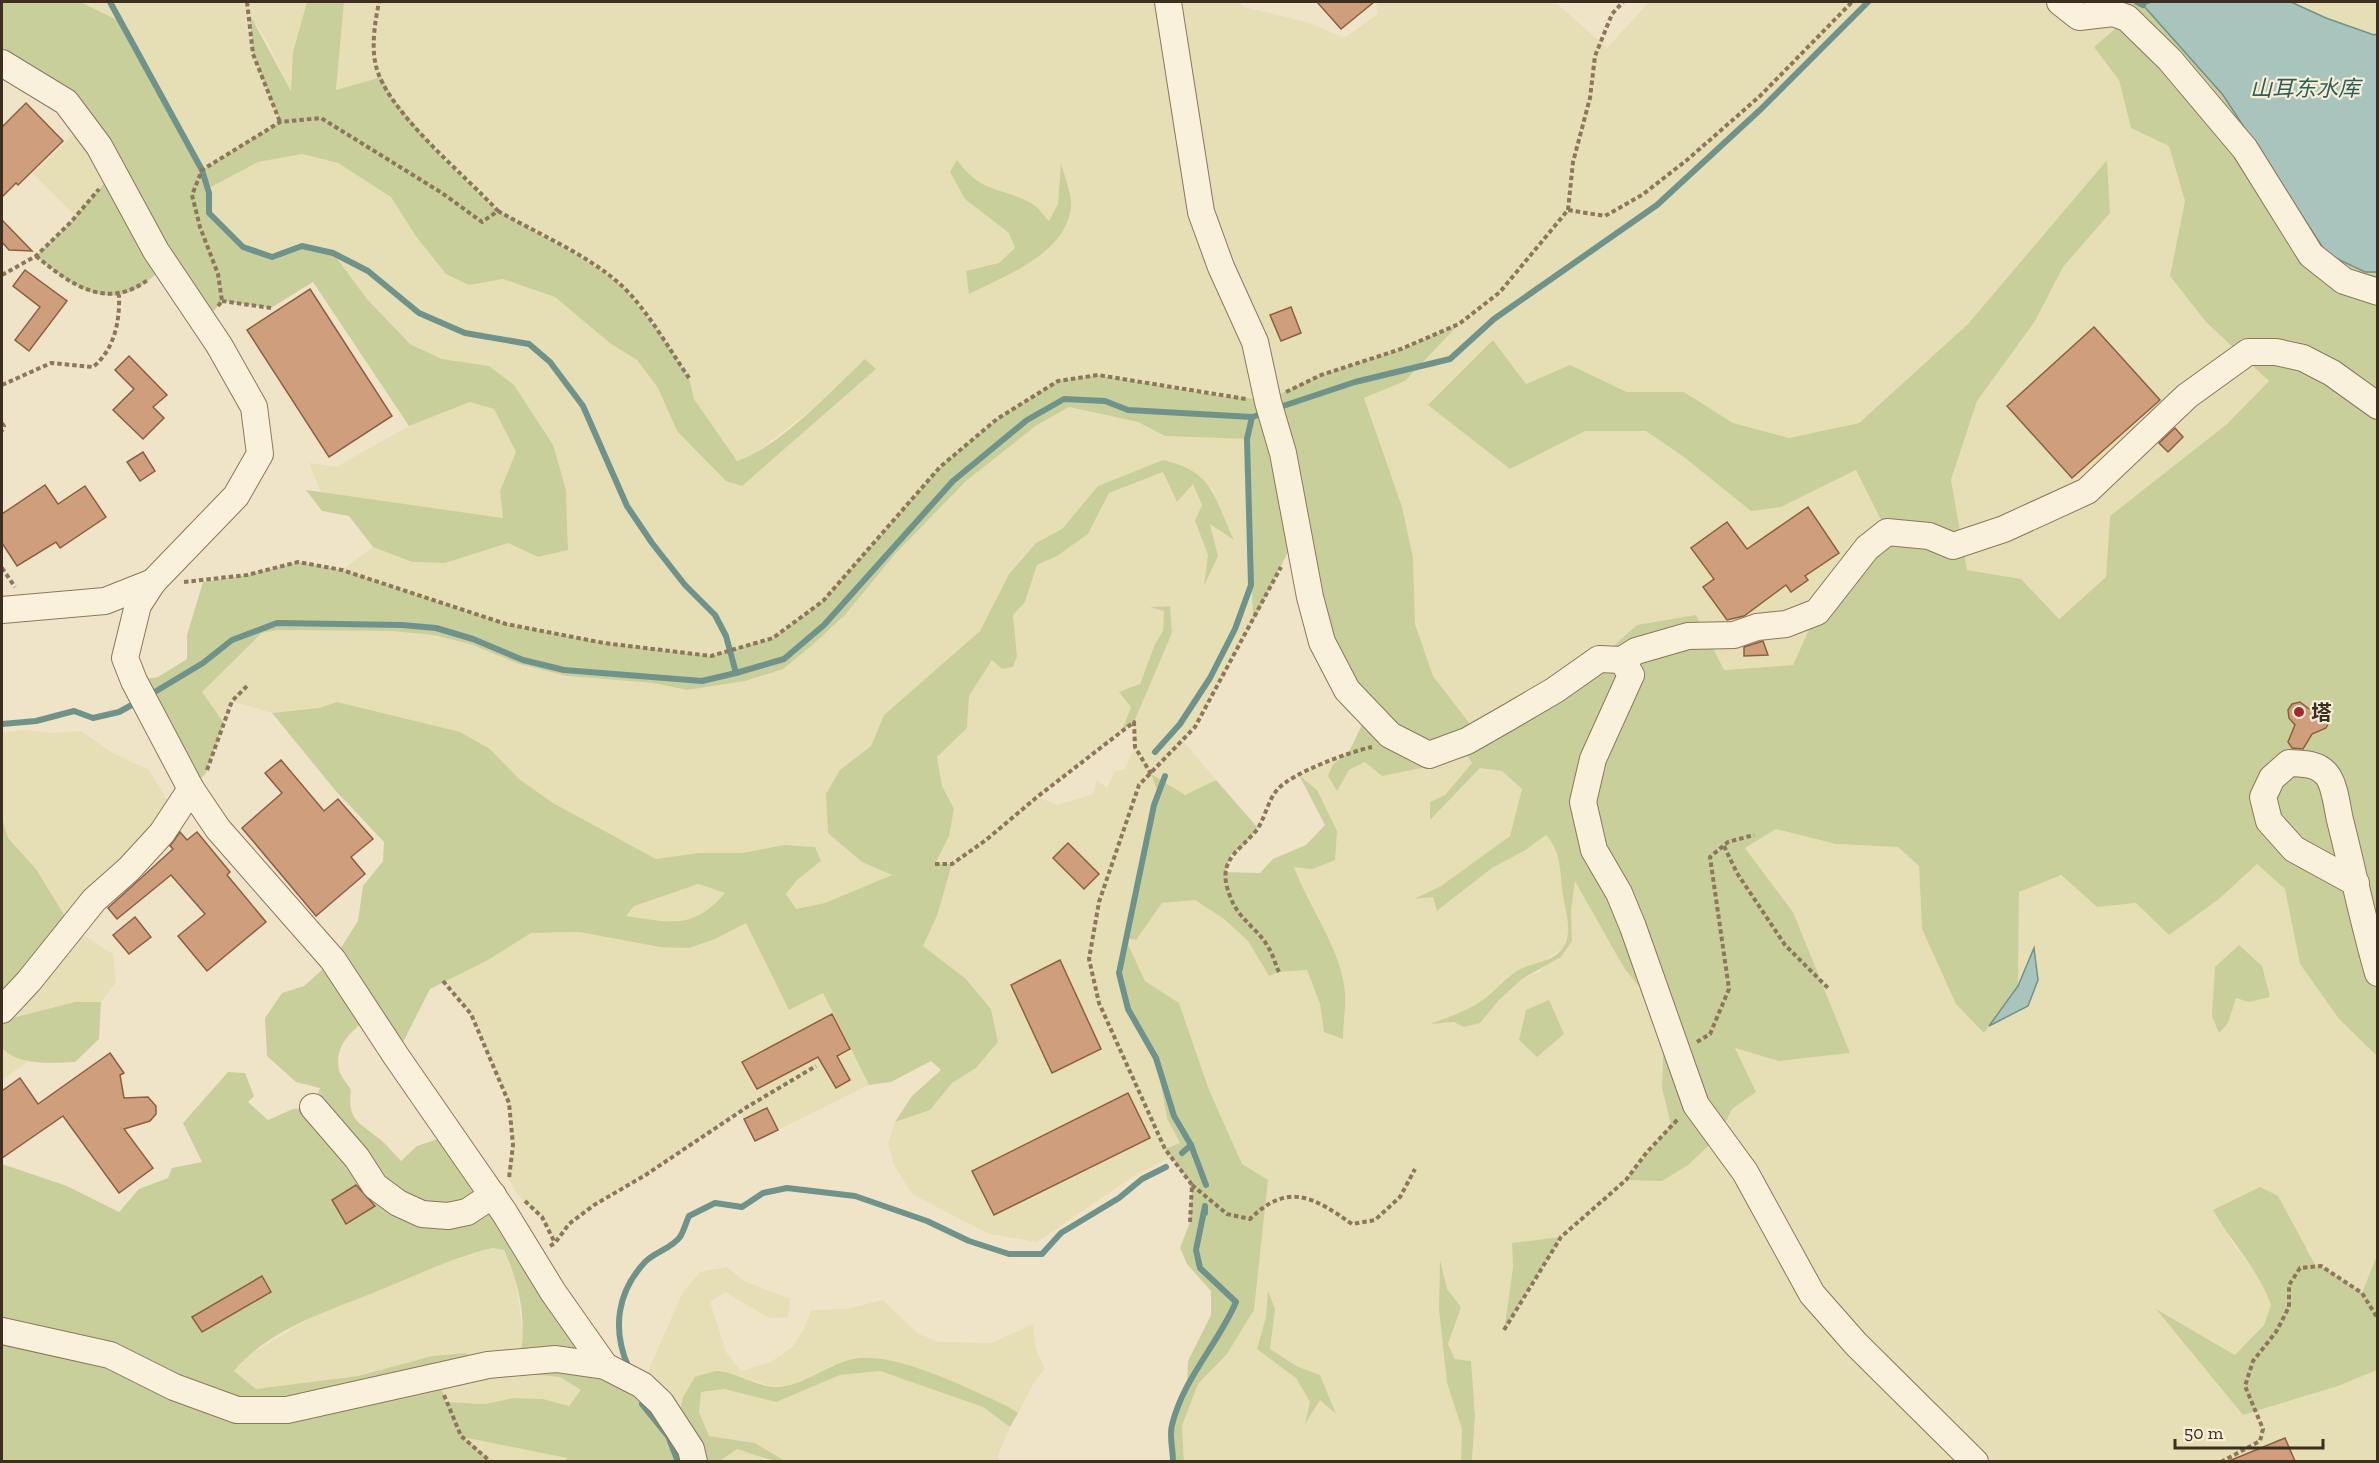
<svg xmlns="http://www.w3.org/2000/svg" width="2379" height="1463" viewBox="0 0 2379 1463" font-family="'Zilla Slab','Noto Sans SC',serif">
<style>
.farmland{fill:#e6deb5;fill-rule:evenodd}
.green{fill:#c9cf9b;fill-rule:evenodd}
.water{fill:#a9c4bc;stroke:#6f938a;stroke-width:1.5}
.lines{fill:none;stroke-linecap:round;stroke-linejoin:round}
.stream{stroke:#6f938a;stroke-width:6}
.building{fill:#cf9f7d;stroke:#8d5f41;stroke-width:1.5}
.minor-casing{stroke:#8d765c;stroke-width:28}
.path{stroke:#8d765c;stroke-width:4;stroke-dasharray:4.5 3;stroke-linecap:butt}
.minor{stroke:#faf1dc;stroke-width:26}
.poi-dot{fill:#9e2a2b;stroke:#f7eed8;stroke-width:2}
.labels{text-anchor:middle;dominant-baseline:central;stroke-width:4.5;stroke-linejoin:round;paint-order:stroke}
.poi-label{font-size:21px;font-weight:bold;fill:#3d2e20;stroke:#f7eed8;text-anchor:start}
.water-label{font-size:22px;font-style:italic;fill:#2f5d5a;stroke:#f7eed8}
</style>
<rect width="100%" height="100%" fill="#f0e4c8"/>
<!-- farmland -->
<g class="farmland">
<polygon points="80,2 307,2 293,52 292,93 266,39 250,16 268,88 280,122 202,170 123,22"/>
<polygon points="344,2 1240,2 1244,7 1310,23 1344,38 1378,14 1376,2 1555,2 1607,48 1649,2 2060,2 2127,18 2095,47 2119,80 2131,128 2169,145 2185,201 2170,276 2206,322 2269,381 2227,424 2110,516 2106,577 2058,619 2021,579 1967,570 1951,480 1977,401 2035,321 2063,267 2110,213 2106,161 1968,324 1859,423 1789,438 1733,423 1684,392 1627,392 1570,365 1526,384 1493,340 1510,469 1585,431 1646,431 1684,457 1781,507 1856,470 1887,532 1817,612 1793,665 1724,670 1599,659 1479,734 1433,676 1415,624 1413,558 1364,398 1405,381 1457,325 1268,402 1098,375 1058,381 940,467 823,601 773,638 711,656 604,643 506,624 342,570 373,547 412,562 445,563 508,543 538,557 568,550 566,490 489,366 442,359 410,344 367,299 333,253 302,246 272,257 243,247 209,213 209,187 258,162 302,154 338,163 391,197 415,235 469,285 503,279 555,297 611,344 637,360 658,388 677,431 742,486 876,369 865,359 816,406 753,455 737,461 694,399 689,378 621,285 580,257 498,211 442,158 392,97 382,78 336,90"/>
<polygon points="2291,2 2377,2 2377,34 2374,35 2326,18"/>
<polygon points="83,125 113,173 76,216 33,174"/>
<polygon points="471,402 494,409 516,452 500,491 504,518 321,493 309,463 336,467 409,426"/>
<path d="M1069,407L1138,422L1165,436L1247,439L1253,622L1195,727L1183,741L1216,780L1185,795L1151,775L1158,793L1125,937L1136,939L1162,903L1195,900L1224,919L1248,941L1269,976L1279,972L1307,970L1320,1004L1324,1032L1345,992L1334,952L1304,895L1294,867L1335,860L1317,790L1299,775L1349,752L1333,764L1349,770L1365,762L1436,765L1468,755L1472,763L1445,795L1430,802V819L1480,768L1502,771L1522,789L1510,836L1441,886L1416,899L1433,897L1438,911L1492,868L1524,851L1546,835L1554,843L1560,860L1569,933L1563,948L1541,963L1523,967L1509,976L1484,999L1462,1013L1433,1023H1480L1499,1000L1522,979L1539,972L1572,941L1571,911L1575,880L1624,968L1664,1017L1662,1088L1671,1125L1627,1179L1719,1136L1732,1109L1756,1092L1734,1047L1779,1061L1793,912L1745,848L1776,829L1836,844L1898,847L1919,866L1922,929L1984,1032L1989,1026L2013,1015L2038,980L2034,949L2018,986L2019,892L2060,875L2097,907L2136,903L2169,935L2219,899L2257,864L2285,888L2300,964L2339,1019L2377,1056V1255L2362,1293L2316,1266L2308,1248L2229,1238L2263,1283L2272,1305L2264,1325L2236,1355L2158,1310L2243,1415L2338,1386L2377,1370V1461H1472L1475,1416L1471,1361L1455,1359L1448,1344L1461,1307L1447,1289L1440,1263L1439,1310L1447,1383L1462,1429L1461,1461H1184L1182,1426L1198,1384L1227,1354L1254,1310L1267,1180L1242,1165L1209,1090L1179,1003L1145,981L1125,939L1128,1009L1156,1058L1167,1118L1180,1143L1165,1149L1171,1157L1134,1176L1037,1242L989,1234L912,1194L893,1163L888,1142L895,1122L930,1110L952,1083L976,1068L998,1042L991,1008L966,979L923,946L937,916L952,864H935L949,836L954,810L942,786L937,757L967,728L969,696L992,660L1017,656L1013,615L1025,602L1037,565L1057,556L1088,534L1109,493L1163,472L1176,501L1193,483L1202,505L1195,521L1208,555L1205,583L1218,556L1210,523L1233,538L1219,509L1213,489L1163,460L1098,486L1062,529L1036,543L1009,574L980,631L884,715L871,746L840,770L862,862L893,875L825,903L795,909L786,894L796,880L820,861L784,845L742,853H698L656,859L553,803L519,779L490,749L338,702L319,708L272,713L232,701L224,723L202,692L263,633L278,630L392,631L433,635L470,644L519,664L567,676L653,683L687,690L783,669L845,615L896,553L966,481L1037,425ZM1170,606L1172,633L1134,722L1135,747L1125,769L1115,771L1107,788L1097,780L1093,794L1058,805L1037,797L1122,731L1155,644L1163,631L1164,610L1153,607ZM1561,1237L1531,1289L1504,1328L1513,1267L1512,1244Z"/>
<polygon points="27,730 52,733 81,731 111,752 149,770 175,814 72,928 113,954 116,982 101,1002 75,1002 16,1017 2,1025 2,1010 36,869 8,838 2,818 2,732"/>
<polygon points="698,884 725,893 713,908 681,924 626,916 634,905"/>
<polygon points="746,922 789,1009 823,993 869,1085 755,1141 740,1112 644,1176 594,1205 569,1224 555,1243 542,1217 516,1193 507,1175 513,1145 509,1103 471,1014 443,981 488,960 531,933 579,932 660,947 715,939"/>
<polygon points="2,1048 6,1053 30,1060 2,1080"/>
<polygon points="493,1248 504,1250 515,1274 524,1341 519,1362 488,1365 466,1353 432,1356 358,1376 256,1389 234,1371 247,1356 315,1315 437,1265"/>
<polygon points="727,1267 744,1281 790,1299 788,1317 769,1318 725,1292 710,1302 726,1352 741,1371 771,1362 792,1347 804,1329 811,1310 846,1309 883,1300 917,1333 938,1342 992,1343 1033,1324 1036,1350 1045,1369 1035,1381 1018,1413 1007,1406 931,1373 833,1365 801,1381 777,1388 719,1370 695,1377 677,1427 642,1385 683,1292 700,1272"/>
<polygon points="880,1371 983,1407 1010,1427 999,1453 999,1461 785,1461 755,1443 709,1436 699,1412 701,1391 724,1389 776,1402 840,1375"/>
<polygon points="529,1374 560,1377 581,1390 569,1406 543,1399 514,1398 485,1404 446,1402 442,1390 492,1378"/>
<polygon points="461,1436 543,1451 567,1458 565,1461 491,1461"/>
<polygon points="737,1449 756,1455 766,1461 720,1462"/>
</g>
<!-- green -->
<g class="green">
<path d="M2,2H80L122,22L202,170L280,122L253,54L250,15L291,91L293,52L307,2H344L336,90L382,77L392,97L442,158L498,211L580,257L621,285L659,333L689,378L694,399L737,461C781,446 831,391 865,359L876,369L742,486L726,481L677,431L658,388L637,360L611,344L555,297L503,279L469,285L446,274L415,235L391,197L338,163L302,154L258,162L209,188V213L243,247L272,257L302,246L333,253L367,299L410,344L442,359L489,366L514,385L553,445L566,490L568,550L538,557L508,543L445,563L412,562L373,547L349,516L322,511L306,490L503,518L500,491L516,452L494,409L470,402L409,426L313,282L271,308L222,301L204,323L166,266C153,276 137,293 119,295C88,300 58,274 36,256L71,222L113,173L99,146L2,63Z"/>
<path d="M2060,2H2151L2143,5L2223,95L2284,191L2365,272H2377V1056L2339,1019L2300,964L2285,889L2257,864L2219,899L2169,935L2136,903L2097,907L2061,875L2019,892L2018,986L1984,1033L1956,1004L1922,929L1919,866L1898,847L1836,844L1776,829L1745,848L1793,912L1850,1053L1779,1061L1735,1048L1756,1092L1732,1109L1719,1136L1688,1165L1662,1181L1626,1180L1671,1125L1662,1088L1664,1017L1624,968L1575,881L1571,911L1572,941L1561,957L1522,979L1499,1000L1480,1023L1464,1027L1454,1022L1430,1024C1449,1017 1468,1011 1484,999C1497,989 1506,977 1520,969C1534,962 1555,962 1564,946C1574,929 1563,905 1562,887C1560,868 1560,850 1546,835L1524,851L1492,868L1437,911L1433,897L1414,899L1441,886L1510,836L1522,789L1502,771L1480,768L1430,820V802L1445,795L1472,763L1467,755L1436,765L1382,776L1365,762L1349,770L1337,791L1328,776L1333,764L1349,752L1368,712L1347,690L1299,530L1253,622L1247,439L1165,436L1138,422L1069,407L1037,425L966,481L896,553L845,615L810,647L783,669L745,681L687,690L653,683L567,676L519,664L470,644L433,635L392,631L278,630L262,633L202,692L224,723L206,773L191,789L134,681L158,677L187,659V635L203,582L247,575L298,562L342,570L506,624L604,643L711,656L773,638L823,601L940,467L997,419L1058,381L1098,375L1222,396L1267,400L1321,375L1401,349L1459,324L1405,381L1364,398L1402,507L1413,558L1415,624L1433,676L1478,734L1599,659L1637,625L1696,615L1724,670L1793,665L1817,612L1887,532L1856,470L1781,507L1751,511L1684,457L1646,431H1585L1510,469L1428,405L1493,340L1526,384L1570,365L1627,392H1684L1733,423L1789,438L1859,423L1968,324L2107,160L2110,213L2063,267L2035,321L1977,401L1951,480L1967,570L2021,579L2059,619L2106,577L2110,516L2227,424L2269,381L2206,322L2170,276L2185,201L2169,146L2131,128L2119,80L2094,47L2128,18Z"/>
<path d="M957,160C981,193 997,186 1029,202C1037,205 1043,215 1049,221L1058,204L1061,163C1064,176 1073,196 1071,208C1065,254 1005,276 969,294L966,271L999,263L1015,248L1009,233L965,199L950,172Z"/>
<path d="M1163,460C1215,472 1213,497 1234,540L1210,524L1218,556L1204,586L1208,555L1195,521L1202,505L1193,484L1177,502L1163,472L1109,493L1088,534L1057,556L1037,565L1025,602L1013,615L1017,656L1013,667L1002,669L992,660L969,696L967,728L937,757L942,786L954,809L949,836L935,864H952L937,916L923,946L966,979L991,1009L998,1042L976,1068L952,1083L930,1110L895,1122L912,1096L941,1070L931,1061L891,1082L869,1085L823,993L789,1010L746,923L715,939L689,948L660,947L579,932L531,933L488,960L430,989L396,1056L370,1017C352,1030 334,1045 339,1070C340,1076 348,1084 351,1090C347,1121 359,1122 381,1140C388,1146 394,1154 401,1161L417,1146L450,1135L553,1292L677,1426L683,1397L695,1377C702,1375 710,1372 717,1371C732,1370 760,1389 779,1387C808,1384 831,1361 860,1358C900,1354 970,1389 1007,1406L1018,1413L1010,1427L983,1407L880,1371L840,1375L776,1402L724,1389L701,1392L699,1412L709,1436L755,1443L785,1461C766,1461 754,1454 737,1449L720,1461H565L567,1458L463,1437L491,1461H2V1164L67,1186L119,1212L139,1189L168,1178L172,1168L202,1162L183,1123L228,1072L245,1073L254,1096L248,1102L268,1120L293,1109L313,1107L320,1088L296,1082L267,1056L265,1018L282,993L304,986L333,960L358,921L363,886L383,861L384,842L335,790L272,713L319,708L337,702L460,732L490,749L519,779L553,803L656,859L698,853H742L784,845L815,847L821,861L797,880L786,894L796,909L825,903L892,875L862,862L828,833L826,794L840,770L871,746L884,715L980,631L1009,574L1036,543L1062,529L1098,486ZM698,884L725,893C692,931 671,922 626,916L634,906ZM493,1248L504,1250C520,1284 528,1325 519,1362L488,1365L466,1353L432,1356L358,1376L256,1389L234,1371C270,1327 335,1309 385,1288C421,1273 455,1257 493,1248ZM529,1374L560,1377L581,1390L569,1406L543,1399L514,1398L485,1404L446,1402L442,1390L492,1378Z"/>
<polygon points="1170,606 1172,633 1134,722 1122,731 1131,707 1119,692 1140,684 1155,644 1163,631 1164,611 1150,607"/>
<path d="M1151,774L1185,795L1216,780L1258,828L1243,846L1231,854L1226,872L1260,873L1273,859L1306,845L1325,825L1299,775L1317,790L1337,831L1335,860L1312,869L1294,867C1309,908 1341,948 1345,992C1346,1007 1343,1024 1343,1039L1324,1032L1320,1004L1307,970L1279,972L1269,976L1248,941L1224,919L1195,900L1162,903L1136,940L1125,938L1145,981L1179,1003L1209,1090L1242,1164L1268,1180L1254,1310L1227,1354L1198,1384L1182,1426L1184,1462L1173,1461L1171,1426L1187,1387L1188,1361L1211,1315V1291L1187,1264L1180,1248L1190,1222L1192,1185L1165,1149L1180,1143L1167,1118L1156,1058L1128,1009L1119,973L1158,793Z"/>
<polygon points="2,818 8,838 36,869 72,928 2,1010"/>
<polygon points="2239,945 2262,966 2270,997 2249,1002 2236,998 2228,1023 2219,1033 2212,1016 2215,967"/>
<polygon points="1549,1000 1564,1034 1537,1057 1519,1040 1526,1010"/>
<path d="M75,1002H101L99,1039L75,1062C53,1063 18,1066 2,1048V1025L16,1017Z"/>
<path d="M2260,1187L2278,1196L2316,1266H2321L2362,1293L2377,1255V1370L2338,1386L2243,1415L2156,1309L2235,1355L2264,1325L2271,1305C2259,1270 2231,1242 2213,1210Z"/>
<polygon points="1561,1237 1504,1330 1513,1267 1512,1243"/>
<polygon points="1440,1260 1447,1289 1461,1307 1448,1344 1455,1359 1471,1361 1475,1416 1472,1461 1461,1461 1462,1429 1447,1383 1439,1310"/>
<polygon points="1268,1291 1275,1309 1270,1349 1298,1367 1320,1375 1336,1414 1320,1400 1305,1424 1310,1402 1296,1378 1257,1349 1266,1317"/>
</g>
<!-- water -->
<g class="water">
<polygon points="2151,2 2291,2 2326,18 2374,35 2377,34 2377,272 2365,272 2327,254 2223,95 2143,5"/>
<polygon points="2034,948 2038,980 2028,1006 1989,1026 2018,986"/>
</g>
<g class="lines">
<!-- stream -->
<g class="stream">
<polyline points="110,2 202,170 209,193 209,213 243,247 272,257 302,246 333,253 368,271 419,313 465,333 529,344 550,362 583,406 627,506 652,543 685,585 715,615 726,636 736,673"/>
<polyline points="2137,2 2143,5"/>
<polyline points="1277,408 1355,382 1450,359 1494,319 1657,205 1761,109 1868,2"/>
<polyline points="148,696 203,663 232,640 277,623 402,625 436,628 473,639 523,660 564,670 702,681 736,673 784,659 824,625 953,481 1027,420 1064,399 1105,401 1128,410 1252,417 1265,413"/>
<polyline points="2,724 36,721 74,711 93,718 119,712 139,701"/>
<polyline points="1155,752 1180,724 1210,678 1235,629 1251,585 1247,439 1252,417"/>
<polyline points="1165,776 1154,805 1119,973 1128,1009 1156,1058 1174,1116 1191,1145 1206,1185"/>
<polyline points="1182,1153 1191,1145"/>
<path d="M628,1366C612,1329 617,1292 645,1262C655,1252 672,1248 680,1237C684,1231 686,1222 689,1216L715,1203L742,1207L763,1193L787,1188L855,1196L927,1221L969,1241L1009,1254H1042L1061,1233L1119,1198L1142,1179L1166,1167"/>
<polyline points="642,1404 668,1436 678,1462"/>
<path d="M1173,1462C1173,1450 1169,1435 1172,1425C1183,1379 1218,1344 1236,1302L1200,1268L1196,1250L1205,1206V1213"/>
</g>
</g>
<!-- building -->
<g class="building">
<polygon points="1317,2 1374,2 1341,29"/>
<polygon points="26,103 63,141 18,185 16,183 2,197 2,127"/>
<polygon points="2,220 32,251 9,250 2,242"/>
<polygon points="25,270 67,301 29,351 15,340 40,307 13,286"/>
<polygon points="310,289 392,416 329,457 247,330"/>
<polygon points="1291,307 1301,333 1281,341 1270,315"/>
<polygon points="2094,327 2160,400 2072,478 2007,406"/>
<polygon points="129,356 167,395 153,407 164,418 143,439 113,410 134,389 115,370"/>
<polygon points="2175,428 2183,437 2168,452 2159,443"/>
<polygon points="143,452 155,471 140,481 127,462"/>
<polygon points="45,485 58,504 85,486 106,517 60,548 56,542 17,566 2,543 2,514"/>
<polygon points="1808,507 1839,553 1805,576 1808,580 1791,592 1786,585 1744,616 1727,620 1703,587 1714,579 1691,548 1727,522 1747,549"/>
<polygon points="1763,641 1768,655 1744,656 1744,647"/>
<polygon points="2300,702 2312,711 2325,713 2329,722 2326,728 2312,734 2303,749 2292,748 2288,742 2295,725 2289,718 2288,710 2292,704"/>
<polygon points="281,760 324,811 338,799 373,839 351,857 365,874 316,916 242,828 282,793 265,773"/>
<polygon points="180,832 187,840 197,832 230,872 227,875 266,922 207,971 178,936 205,914 171,875 117,919 108,908 173,849 170,846"/>
<polygon points="1068,843 1099,874 1084,889 1053,858"/>
<polygon points="135,917 151,937 129,954 113,935"/>
<polygon points="1060,960 1101,1049 1052,1073 1011,985"/>
<polygon points="832,1014 850,1049 837,1056 850,1080 836,1088 818,1057 757,1089 742,1062"/>
<polygon points="110,1053 124,1073 120,1075 124,1098 148,1097 156,1106 156,1114 150,1121 124,1129 153,1168 119,1193 63,1116 2,1158 2,1091 20,1078 38,1104"/>
<polygon points="1128,1093 1150,1138 994,1215 972,1171"/>
<polygon points="767,1108 778,1130 755,1141 744,1119"/>
<polygon points="356,1185 375,1206 346,1224 332,1200"/>
<polygon points="262,1276 271,1292 202,1332 192,1317"/>
<polygon points="2285,1438 2295,1461 2229,1461"/>
</g>
<g class="lines">
<!-- minor casing -->
<g class="minor-casing">
<g id="minor">
<polyline points="1168,2 1201,212 1221,267 1255,342 1268,402 1283,453 1310,597 1322,642 1347,690 1390,735 1429,755 1467,741 1509,717 1555,690 1599,659 1622,660 1631,675 1593,759 1583,802 1594,850 1619,893 1633,927 1696,1105 1745,1172 1812,1294 1856,1344 1975,1462"/>
<polyline points="2060,2 2079,17 2113,13 2127,18 2170,60 2245,149 2311,255 2344,281 2378,292"/>
<polyline points="2,63 66,102 99,146 156,251 219,345 254,407 260,454 236,496 153,582 138,605 125,658 134,681 191,789 218,829 333,960 396,1056 504,1212 553,1292 605,1366"/>
<polyline points="2,610 105,601 153,582"/>
<polyline points="1622,660 1636,651 1688,636 1734,635 1757,627 1786,624 1817,612 1867,548 1887,532 1929,536 1953,546 2004,529 2087,491 2187,396 2248,352 2276,352 2303,358 2332,373 2378,406"/>
<path d="M2356,883L2294,849L2269,821L2263,797L2272,778L2289,763C2303,764 2318,763 2327,775C2335,785 2337,807 2340,820C2353,871 2363,922 2378,973"/>
<polyline points="2,1010 29,981 94,900 129,869 162,833 191,789"/>
<polyline points="313,1107 357,1158 375,1186 398,1203 422,1214 448,1216 467,1212 493,1195"/>
<polyline points="2,1331 110,1355 174,1387 237,1410 287,1410 488,1365 556,1359 605,1366 642,1385 661,1403 691,1449 694,1462"/>
</g>
</g>
<!-- path -->
<g class="path">
<polyline points="247,2 253,54 280,122"/>
<polyline points="1568,210 1573,162 1590,98 1595,56 1612,14 1623,2"/>
<path d="M498,211C538,234 587,254 621,285C647,309 669,349 689,378"/>
<path d="M36,256C71,285 107,311 149,279"/>
<polyline points="2,275 36,256 71,222 99,189"/>
<polyline points="222,301 271,308"/>
<path d="M218,306L222,301L218,274L200,227L192,195L202,170L280,122L321,118L442,193L482,222L498,211C466,176 387,112 376,66C371,46 375,22 379,2"/>
<path d="M2,385L51,363L93,367C114,350 120,322 119,295"/>
<polyline points="1286,392 1321,375 1401,349 1459,324 1500,292 1568,210 1605,216 1642,195 1687,160 1760,96 1852,2"/>
<polyline points="2,423 4,426 2,431"/>
<polyline points="2,568 15,587"/>
<polyline points="184,582 247,575 298,562 342,570 506,624 604,643 711,656 773,638 823,601 940,467 997,419 1058,381 1098,375 1246,399"/>
<polyline points="207,770 232,701 247,686"/>
<polyline points="1724,846 1737,873 1785,945 1829,989"/>
<polyline points="935,864 952,864 986,840 1037,797 1134,722 1135,747 1151,774"/>
<path d="M1279,972C1275,964 1273,954 1268,947C1258,928 1239,921 1230,896C1216,861 1237,853 1256,831C1265,819 1267,802 1277,790C1291,773 1349,752 1372,747"/>
<polyline points="443,981 471,1014 509,1103 513,1145 509,1178"/>
<polyline points="1697,1042 1710,1034 1729,989 1710,857 1728,842 1754,835"/>
<path d="M1192,1185L1227,1214L1250,1219C1288,1181 1315,1198 1352,1224L1375,1220L1400,1197L1415,1169"/>
<polyline points="525,1201 542,1217 555,1243"/>
<polyline points="1190,1222 1192,1185 1165,1149 1099,1003 1089,959 1099,902 1139,785 1195,727 1281,567"/>
<polyline points="550,1246 555,1243 569,1224 594,1205 644,1176 747,1107 816,1066"/>
<polyline points="1504,1330 1561,1237 1626,1180 1647,1152 1679,1118"/>
<polyline points="444,1395 461,1436 491,1462"/>
<polyline points="2221,1462 2260,1441 2263,1429 2245,1386 2253,1361 2276,1332 2289,1307 2289,1285 2300,1268 2321,1266 2362,1293 2378,1319"/>
</g>
<!-- minor -->
<use href="#minor" class="minor"/>
</g>
<!-- markers -->
<circle class="poi-dot" cx="2299" cy="712" r="6"/>
<g class="labels">
<!-- poi labels -->
<g class="poi-label">
<text x="2311" y="712">塔</text>
</g>
<!-- water labels -->
<g class="water-label">
<text x="2305" y="88">山耳东水库</text>
</g>
</g>
<!-- border -->
<rect width="2379" height="1463" fill="none" stroke="#3d2e20" stroke-width="6"/>
<!-- scale -->
<path d="M2175 1439v9h148v-9" fill="none" stroke="#3d2e20" stroke-width="3"/>
<text x="2184" y="1439" font-size="18" fill="#3d2e20" stroke="#f7eed8" stroke-width="4.5" paint-order="stroke">50 m</text>
</svg>
